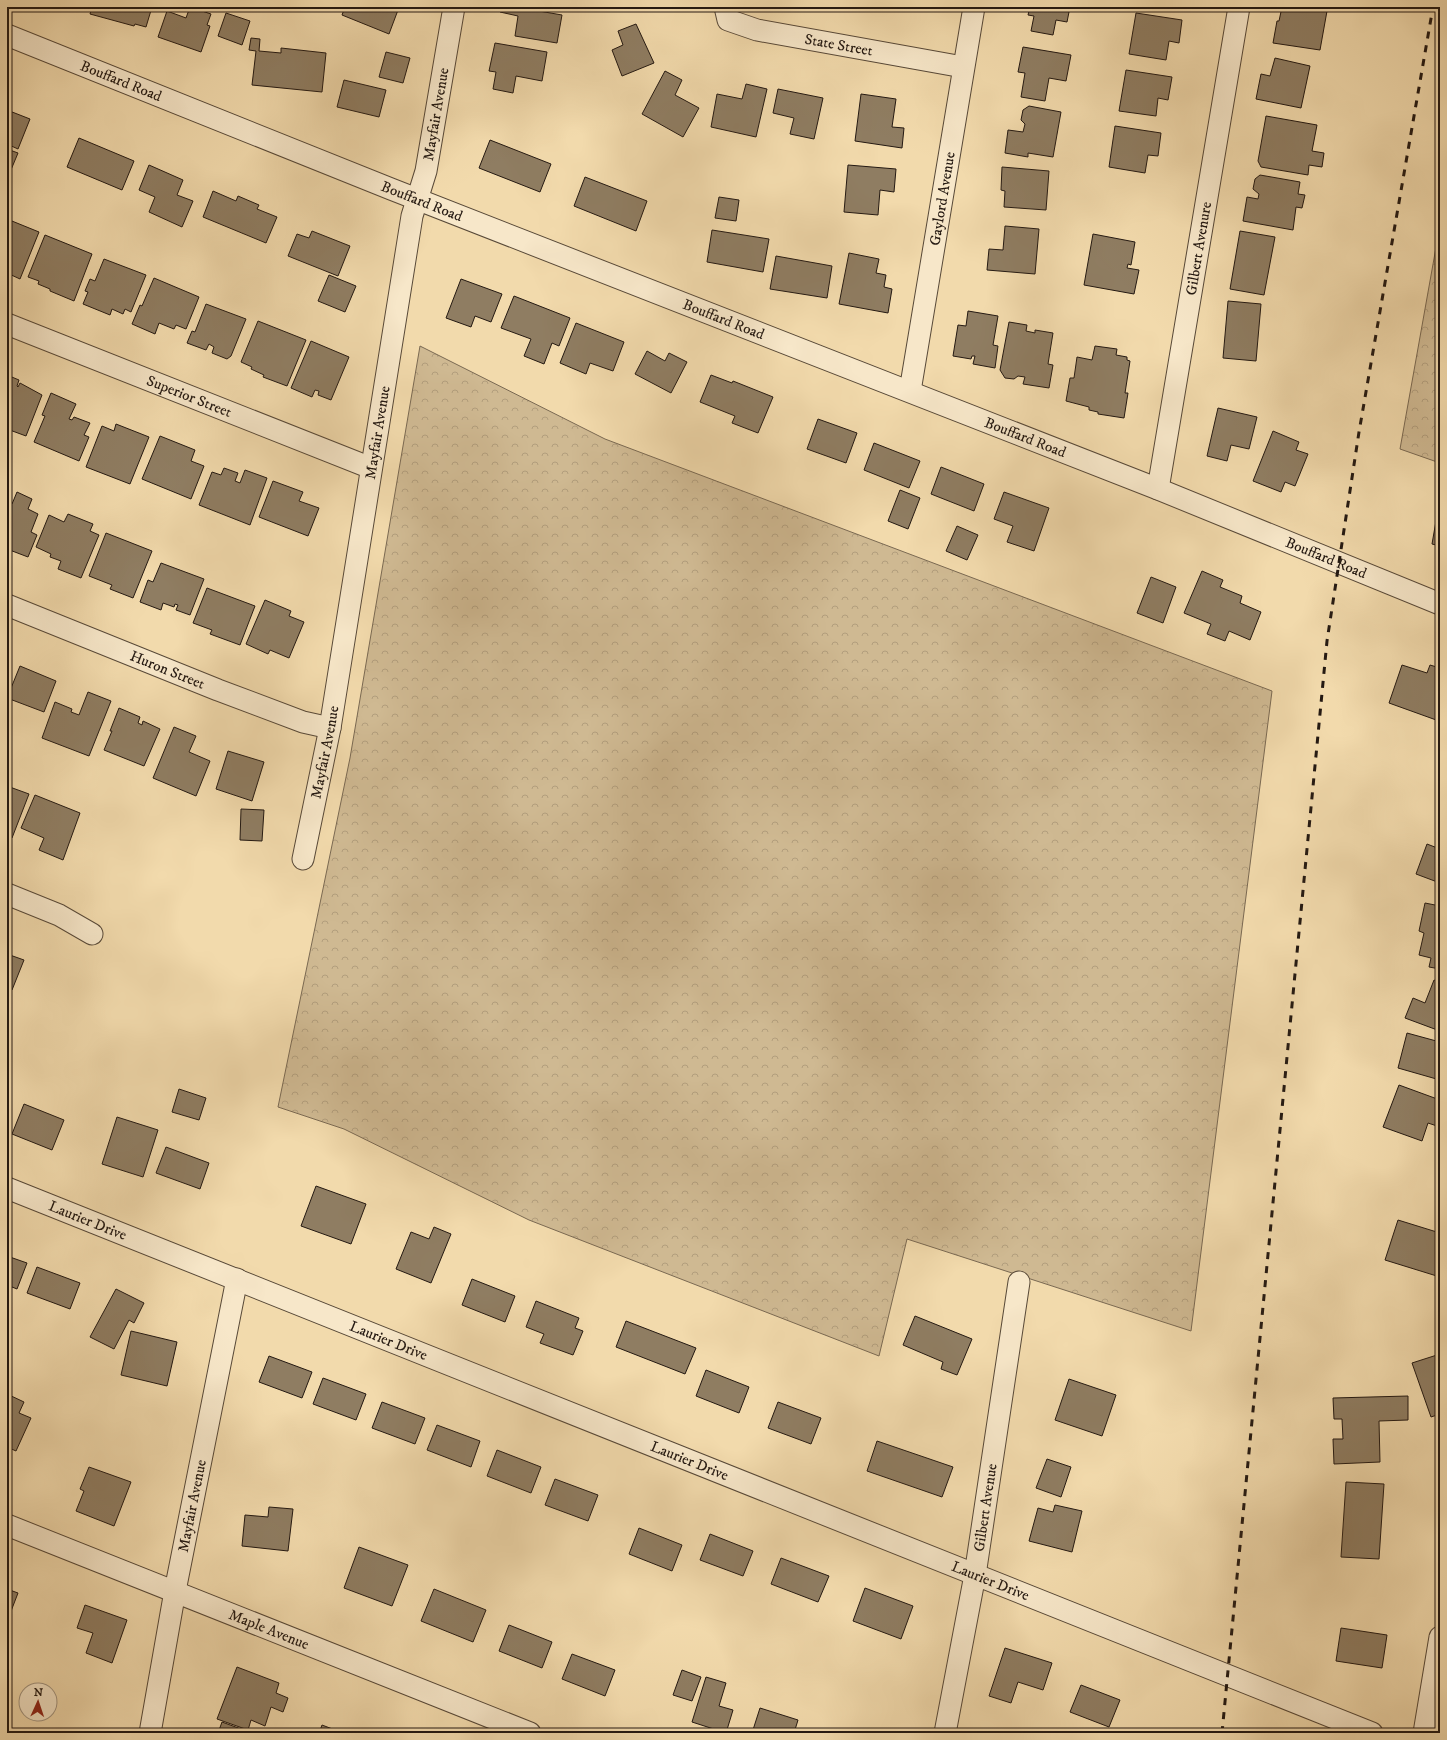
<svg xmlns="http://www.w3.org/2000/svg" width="1447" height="1740" viewBox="0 0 1447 1740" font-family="'IM FELL DW Pica',serif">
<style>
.forest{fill:url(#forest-crowns);stroke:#7a6952}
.building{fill:#8f7d62;stroke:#241912}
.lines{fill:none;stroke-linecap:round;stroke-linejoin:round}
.minor-casing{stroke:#584938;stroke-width:23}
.minor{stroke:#f7e7c9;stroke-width:21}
.rail{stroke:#241912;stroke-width:3;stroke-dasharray:7 7;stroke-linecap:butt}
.labels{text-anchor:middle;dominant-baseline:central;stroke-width:3;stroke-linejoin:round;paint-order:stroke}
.street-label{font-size:15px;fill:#241912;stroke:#f7e7c9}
</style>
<defs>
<pattern id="forest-crowns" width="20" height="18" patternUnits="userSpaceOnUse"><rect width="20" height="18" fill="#cfb992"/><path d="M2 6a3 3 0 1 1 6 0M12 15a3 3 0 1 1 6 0" fill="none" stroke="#b29e7d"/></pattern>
</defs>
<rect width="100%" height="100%" fill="#f2daac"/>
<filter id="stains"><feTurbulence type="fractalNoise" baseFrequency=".005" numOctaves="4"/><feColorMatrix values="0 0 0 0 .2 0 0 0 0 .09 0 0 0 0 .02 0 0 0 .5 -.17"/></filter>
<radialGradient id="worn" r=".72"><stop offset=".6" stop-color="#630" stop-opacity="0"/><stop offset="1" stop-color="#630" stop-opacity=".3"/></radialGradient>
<!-- forest -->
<g class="forest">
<polygon points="1440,225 1440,463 1400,449"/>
<polygon points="420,346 605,439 1272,691 1191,1331 907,1239 879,1356 529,1220 344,1129 278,1107 350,758"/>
</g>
<!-- building -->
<g class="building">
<polygon points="92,7 152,7 146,27 135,24 134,26 90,14"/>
<polygon points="190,7 211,14 207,25 210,26 201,52 158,37 167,11 186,18"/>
<polygon points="345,7 390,7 398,10 389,34 342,15"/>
<polygon points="501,7 540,7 539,11 562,15 557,43 515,36 518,16 500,12"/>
<polygon points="889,7 913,7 908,11"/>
<polygon points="1030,7 1070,7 1067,22 1056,20 1053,35 1031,31 1034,16 1028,15"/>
<polygon points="1282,7 1305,7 1327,11 1320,50 1273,43 1277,21 1279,21"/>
<polygon points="226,13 250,21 242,45 218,36"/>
<polygon points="1136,13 1182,20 1179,43 1169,41 1166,60 1129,54"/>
<polygon points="636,24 654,63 622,76 612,50 623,45 618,31"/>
<polygon points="251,38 260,39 259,51 281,53 281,48 326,53 322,92 252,85 256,51 249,50"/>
<polygon points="495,43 547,52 542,81 516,76 513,93 493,89 496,72 489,71"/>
<polygon points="1023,47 1071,55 1066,81 1049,78 1045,101 1021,97 1025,73 1018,72"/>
<polygon points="386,52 410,58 403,83 379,77"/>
<polygon points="1275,58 1310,66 1301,108 1256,99 1261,74 1270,76"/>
<polygon points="1126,70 1172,77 1168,100 1158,98 1156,116 1119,111"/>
<polygon points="665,71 682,80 675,95 699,108 683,137 642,114"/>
<polygon points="344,80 386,90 379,117 337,107"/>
<polygon points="746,84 767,89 756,137 711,127 717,94 742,99"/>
<polygon points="778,89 823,98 814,139 790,134 794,118 773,113"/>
<polygon points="861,94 896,99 892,127 904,128 902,148 855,141"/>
<polygon points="1029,106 1061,112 1053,157 1028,153 1028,157 1005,153 1008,130 1023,132 1025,124 1021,120 1023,110"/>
<polygon points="7,110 30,119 18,149 7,144"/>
<polygon points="1266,116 1317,125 1312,151 1324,153 1322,167 1309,165 1308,175 1261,167 1258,161"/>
<polygon points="1115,126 1161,133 1158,156 1148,155 1145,173 1109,167"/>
<polygon points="79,138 134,161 122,190 67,167"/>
<polygon points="490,140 551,164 540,192 479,168"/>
<polygon points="7,149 18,153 8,177 7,177"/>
<polygon points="149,165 183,180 177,195 193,201 182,227 149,212 155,197 139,190"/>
<polygon points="848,165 896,169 894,192 880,190 878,215 844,212"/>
<polygon points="1002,167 1049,171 1046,210 1004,207 1005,191 1001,190"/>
<polygon points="1260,175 1300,182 1298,194 1305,195 1302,208 1296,207 1293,230 1243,221 1247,197 1258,199 1259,194 1253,189 1255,179"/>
<polygon points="585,177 647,201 636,231 574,206"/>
<polygon points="213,191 236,201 238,196 259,205 257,209 277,217 266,243 203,217"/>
<polygon points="719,197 739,200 736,221 715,218"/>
<polygon points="7,219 39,232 20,279 7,273"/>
<polygon points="1005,226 1039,229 1035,274 987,270 989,249 1003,250"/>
<polygon points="712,230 769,239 763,272 707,262"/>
<polygon points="312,231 350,246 338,276 288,256 297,234 309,238"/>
<polygon points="1240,231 1275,237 1264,295 1230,289"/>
<polygon points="1093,234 1135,242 1131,265 1128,264 1127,268 1139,270 1134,294 1084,285"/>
<polygon points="45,235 92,254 74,301 50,291 50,289 38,284 39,281 28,277"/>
<polygon points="849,253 879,259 876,273 886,275 884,287 892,289 888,313 839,304"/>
<polygon points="776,256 832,266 827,298 770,289"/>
<polygon points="104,259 146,275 131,312 125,309 123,314 112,309 110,315 83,304 88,292 85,291 90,279 95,281"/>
<polygon points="329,275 356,286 345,312 318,301"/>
<polygon points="154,278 199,297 186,329 176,325 174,329 159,323 155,334 132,324 140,305 142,306"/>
<polygon points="461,279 502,294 491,322 475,316 471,327 446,318"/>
<polygon points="514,296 570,318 559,346 552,343 544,364 524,356 531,339 501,328"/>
<polygon points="1228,301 1261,304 1256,361 1223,358"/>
<polygon points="206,304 246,319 231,356 227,359 212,353 214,347 209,344 206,350 187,343 192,331 195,332"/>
<polygon points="968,311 998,316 993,345 998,346 995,368 973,364 975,356 972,356 971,359 953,356 958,325 966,326"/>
<polygon points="258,321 306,340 287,386 263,377 264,375 251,369 252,367 241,362"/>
<polygon points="1009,322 1027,325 1026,331 1035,333 1035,330 1053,333 1048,364 1053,365 1049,388 1023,384 1025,377 1018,376 1014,379 1005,378 1000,370"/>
<polygon points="576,323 624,342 613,371 590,363 586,374 560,363"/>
<polygon points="311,341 349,357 331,400 318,395 319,391 315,390 312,397 291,388"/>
<polygon points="1095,346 1117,349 1116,355 1127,357 1127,360 1130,361 1125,393 1128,393 1124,418 1098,414 1098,412 1089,410 1089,407 1066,401 1070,378 1074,378 1077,357 1092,360"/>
<polygon points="647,351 665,361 669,353 687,362 671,393 635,374"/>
<polygon points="7,375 19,380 17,386 18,387 20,383 42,395 26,436 7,429"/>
<polygon points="711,375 732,383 733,381 773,397 758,433 732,423 735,416 700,402"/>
<polygon points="51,393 76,404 69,419 72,420 74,417 90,423 84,435 89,437 79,461 34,442 45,416 42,415"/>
<polygon points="1218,408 1257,417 1249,449 1231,445 1227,461 1207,456"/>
<polygon points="818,419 857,433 846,463 807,449"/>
<polygon points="116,424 149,437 130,484 86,467 102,426 114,431"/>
<polygon points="1273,431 1299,442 1296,450 1308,454 1295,486 1285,482 1281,492 1253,481"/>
<polygon points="160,436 195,450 191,461 204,466 191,499 142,479"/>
<polygon points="874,443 920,461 909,488 864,470"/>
<polygon points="941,467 984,484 974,511 931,494"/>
<polygon points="224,468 238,473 235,481 240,483 245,470 267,478 250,525 199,505 212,472 221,475"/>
<polygon points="273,481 303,492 299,501 319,508 308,536 259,517"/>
<polygon points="900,490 920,498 908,529 888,521"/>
<polygon points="17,492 32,499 28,509 38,514 31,532 37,535 28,557 7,549 7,502 12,504"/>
<polygon points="1004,492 1049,508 1034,551 1007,542 1013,526 994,519"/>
<polygon points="1440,498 1440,546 1432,544"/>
<polygon points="68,514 93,524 90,531 99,535 81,578 58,569 61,561 50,557 51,554 36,547 49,515 64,522"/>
<polygon points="957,526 978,535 967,560 946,551"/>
<polygon points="106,533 152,551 133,598 110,589 112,585 89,576"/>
<polygon points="161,563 204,579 190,615 176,610 178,605 175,604 174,607 163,603 161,610 140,602 148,580 153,582"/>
<polygon points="1202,571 1223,580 1220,587 1242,596 1240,603 1261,612 1250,640 1229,631 1225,641 1207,634 1211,624 1184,613"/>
<polygon points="1151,577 1176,587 1163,623 1137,613"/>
<polygon points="207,588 255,606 240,645 210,634 212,630 193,623"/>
<polygon points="265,600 291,611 289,616 304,622 289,658 270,650 268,654 246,644"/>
<polygon points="1402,665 1427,673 1430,665 1440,668 1439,721 1389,703"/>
<polygon points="20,666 56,681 44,712 7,698"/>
<polygon points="88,692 111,701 89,756 42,738 55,702 72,709 71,712 79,715"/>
<polygon points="119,708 140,717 138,723 142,725 143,721 160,729 144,766 104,750 112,731 110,731"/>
<polygon points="174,727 196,736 189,752 210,761 196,796 153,778"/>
<polygon points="228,751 264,762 252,801 216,789"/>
<polygon points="7,786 29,794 12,838 7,836"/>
<polygon points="35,795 80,813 63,860 39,850 44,838 21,828"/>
<polygon points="241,809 264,810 262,841 240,840"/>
<polygon points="1427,844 1440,849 1440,883 1416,874"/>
<polygon points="1425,903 1440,906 1440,969 1429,967 1431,958 1419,955 1424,933 1419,931"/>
<polygon points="7,954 24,960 12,990 7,988"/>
<polygon points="1434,980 1440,982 1440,1031 1405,1018 1413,998 1425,1003"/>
<polygon points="1407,1033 1440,1042 1440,1080 1398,1068"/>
<polygon points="1399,1085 1440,1100 1440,1127 1428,1123 1422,1141 1383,1127"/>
<polygon points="179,1089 206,1098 199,1120 172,1112"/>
<polygon points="24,1104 64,1120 52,1150 12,1134"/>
<polygon points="117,1117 158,1130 143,1177 102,1164"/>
<polygon points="166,1147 209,1163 200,1189 156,1173"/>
<polygon points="316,1186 366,1204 351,1244 301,1226"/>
<polygon points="1398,1220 1440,1233 1440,1277 1385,1260"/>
<polygon points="434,1227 451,1234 431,1283 396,1269 411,1232 429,1239"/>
<polygon points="7,1256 27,1263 17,1289 7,1285"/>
<polygon points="37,1267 80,1283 70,1309 27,1293"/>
<polygon points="472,1279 515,1296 505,1322 462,1305"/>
<polygon points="116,1289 144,1303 134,1323 129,1320 114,1349 90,1337"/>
<polygon points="536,1301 579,1318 575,1328 583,1331 573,1355 540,1343 544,1334 526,1327"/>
<polygon points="915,1316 972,1339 957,1375 941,1369 943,1362 903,1345"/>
<polygon points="626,1321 696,1348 685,1374 616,1347"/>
<polygon points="131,1331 177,1342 167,1386 121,1375"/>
<polygon points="1440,1354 1440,1414 1431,1417 1412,1363"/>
<polygon points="269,1356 312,1372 302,1398 259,1382"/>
<polygon points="706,1370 749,1387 739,1413 696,1396"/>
<polygon points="323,1378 366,1394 356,1420 313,1404"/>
<polygon points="1069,1379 1116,1395 1102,1436 1055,1420"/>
<polygon points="7,1394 24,1402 19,1413 31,1418 16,1451 7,1447"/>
<polygon points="1408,1396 1408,1420 1379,1421 1380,1462 1334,1464 1333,1439 1343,1439 1342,1419 1334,1419 1333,1398"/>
<polygon points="382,1402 425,1418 415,1444 372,1428"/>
<polygon points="778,1402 821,1418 811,1444 768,1428"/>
<polygon points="437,1425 480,1441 471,1467 427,1450"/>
<polygon points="877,1441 953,1467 942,1497 867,1471"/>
<polygon points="497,1450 541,1467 531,1493 487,1476"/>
<polygon points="1047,1459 1071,1467 1061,1497 1036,1488"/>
<polygon points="89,1467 131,1482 114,1526 76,1511 84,1491 80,1489"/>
<polygon points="555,1479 598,1495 588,1521 545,1505"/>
<polygon points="1346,1482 1384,1484 1379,1559 1341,1557"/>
<polygon points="1055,1505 1082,1511 1072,1552 1029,1541 1038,1508 1053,1512"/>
<polygon points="269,1507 293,1509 288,1551 242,1546 245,1515 268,1517"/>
<polygon points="639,1528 682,1545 672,1571 629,1554"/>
<polygon points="710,1534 753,1551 743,1576 700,1560"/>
<polygon points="359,1547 408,1565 392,1606 344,1588"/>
<polygon points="781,1558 829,1576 818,1602 771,1584"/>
<polygon points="865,1588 913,1606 901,1639 853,1621"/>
<polygon points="7,1589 18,1593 8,1619 7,1618"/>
<polygon points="434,1589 486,1610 473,1642 421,1621"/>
<polygon points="85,1605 127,1620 112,1663 86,1653 93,1633 77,1628"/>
<polygon points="509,1625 552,1642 542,1668 499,1651"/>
<polygon points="1341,1628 1387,1635 1382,1668 1336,1661"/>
<polygon points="1005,1648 1052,1663 1043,1690 1018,1682 1011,1703 989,1696"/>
<polygon points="572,1654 615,1670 605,1696 562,1679"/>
<polygon points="237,1667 279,1683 276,1693 288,1698 283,1712 271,1707 265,1726 251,1720 248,1730 217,1719"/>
<polygon points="682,1670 701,1677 692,1701 673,1695"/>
<polygon points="706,1677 726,1683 719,1706 733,1710 726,1733 692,1722"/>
<polygon points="1081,1685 1120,1700 1109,1727 1070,1712"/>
<polygon points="760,1708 798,1720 794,1733 752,1733"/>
<polygon points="222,1722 252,1733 218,1733"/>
<polygon points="322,1725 343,1733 319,1733"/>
</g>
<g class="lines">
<!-- minor casing -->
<g class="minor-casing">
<g id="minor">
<path id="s1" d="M725,7L728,20L757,30L963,67"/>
<path id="s2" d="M7,35L391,189L1158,489L1440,604"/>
<path id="s3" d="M7,324L371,468"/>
<path id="s4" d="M910,391L974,7"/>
<path id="s5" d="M1158,489L1239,7"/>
<path id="s6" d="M7,605L218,690L303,722L330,728"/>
<path id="s7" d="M303,859L330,728L412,216L426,171L454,7"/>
<polyline points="7,894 59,915 92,934"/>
<path id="s8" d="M7,1188L1372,1733"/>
<path id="s9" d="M7,1525L530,1733"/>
<path id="s10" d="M150,1733L175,1591L237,1279"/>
<path id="s11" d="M945,1733L975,1575L1019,1282"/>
<polyline points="1424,1733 1440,1637"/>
</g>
</g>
<!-- minor -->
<use href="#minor" class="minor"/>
<!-- rail -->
<polyline class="rail" points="1222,1733 1327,641 1359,432 1433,7"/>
</g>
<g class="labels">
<!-- street labels -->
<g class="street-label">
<text stroke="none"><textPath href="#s1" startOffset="127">State Street</textPath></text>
<text stroke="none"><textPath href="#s2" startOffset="123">Bouffard Road</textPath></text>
<text stroke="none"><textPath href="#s7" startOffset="757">Mayfair Avenue</textPath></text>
<text stroke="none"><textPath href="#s4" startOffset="195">Gaylord Avenue</textPath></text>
<text stroke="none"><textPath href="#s2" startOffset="447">Bouffard Road</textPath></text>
<text stroke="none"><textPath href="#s5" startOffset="244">Gilbert Avenure</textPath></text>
<text stroke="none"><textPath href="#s2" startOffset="771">Bouffard Road</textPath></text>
<text stroke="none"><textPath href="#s3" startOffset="196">Superior Street</textPath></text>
<text stroke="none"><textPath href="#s7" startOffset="433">Mayfair Avenue</textPath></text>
<text stroke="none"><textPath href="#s2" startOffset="1095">Bouffard Road</textPath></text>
<text stroke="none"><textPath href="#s2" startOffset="1419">Bouffard Road</textPath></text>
<text stroke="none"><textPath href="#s6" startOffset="173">Huron Street</textPath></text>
<text stroke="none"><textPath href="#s7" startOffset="109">Mayfair Avenue</textPath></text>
<text stroke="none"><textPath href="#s8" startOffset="87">Laurier Drive</textPath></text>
<text stroke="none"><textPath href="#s8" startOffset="411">Laurier Drive</textPath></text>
<text stroke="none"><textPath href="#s8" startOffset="735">Laurier Drive</textPath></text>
<text stroke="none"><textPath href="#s10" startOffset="231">Mayfair Avenue</textPath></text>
<text stroke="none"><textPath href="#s11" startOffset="229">Gilbert Avenue</textPath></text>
<text stroke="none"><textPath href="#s8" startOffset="1059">Laurier Drive</textPath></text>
<text stroke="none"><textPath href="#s9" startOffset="282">Maple Avenue</textPath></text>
</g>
</g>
<!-- margin -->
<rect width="1447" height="1740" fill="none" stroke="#f2daac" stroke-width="24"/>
<rect x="8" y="8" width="1431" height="1724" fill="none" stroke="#241912" stroke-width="2"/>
<rect x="12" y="12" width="1423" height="1716" fill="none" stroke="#241912"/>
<!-- north arrow -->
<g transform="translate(38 1702) rotate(3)"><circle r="19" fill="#f7e7c9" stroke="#a39580"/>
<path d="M0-3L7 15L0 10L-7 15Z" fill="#8f2418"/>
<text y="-6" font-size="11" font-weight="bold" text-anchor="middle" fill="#241912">N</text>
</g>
<rect width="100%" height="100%" filter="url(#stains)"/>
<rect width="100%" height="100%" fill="url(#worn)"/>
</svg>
